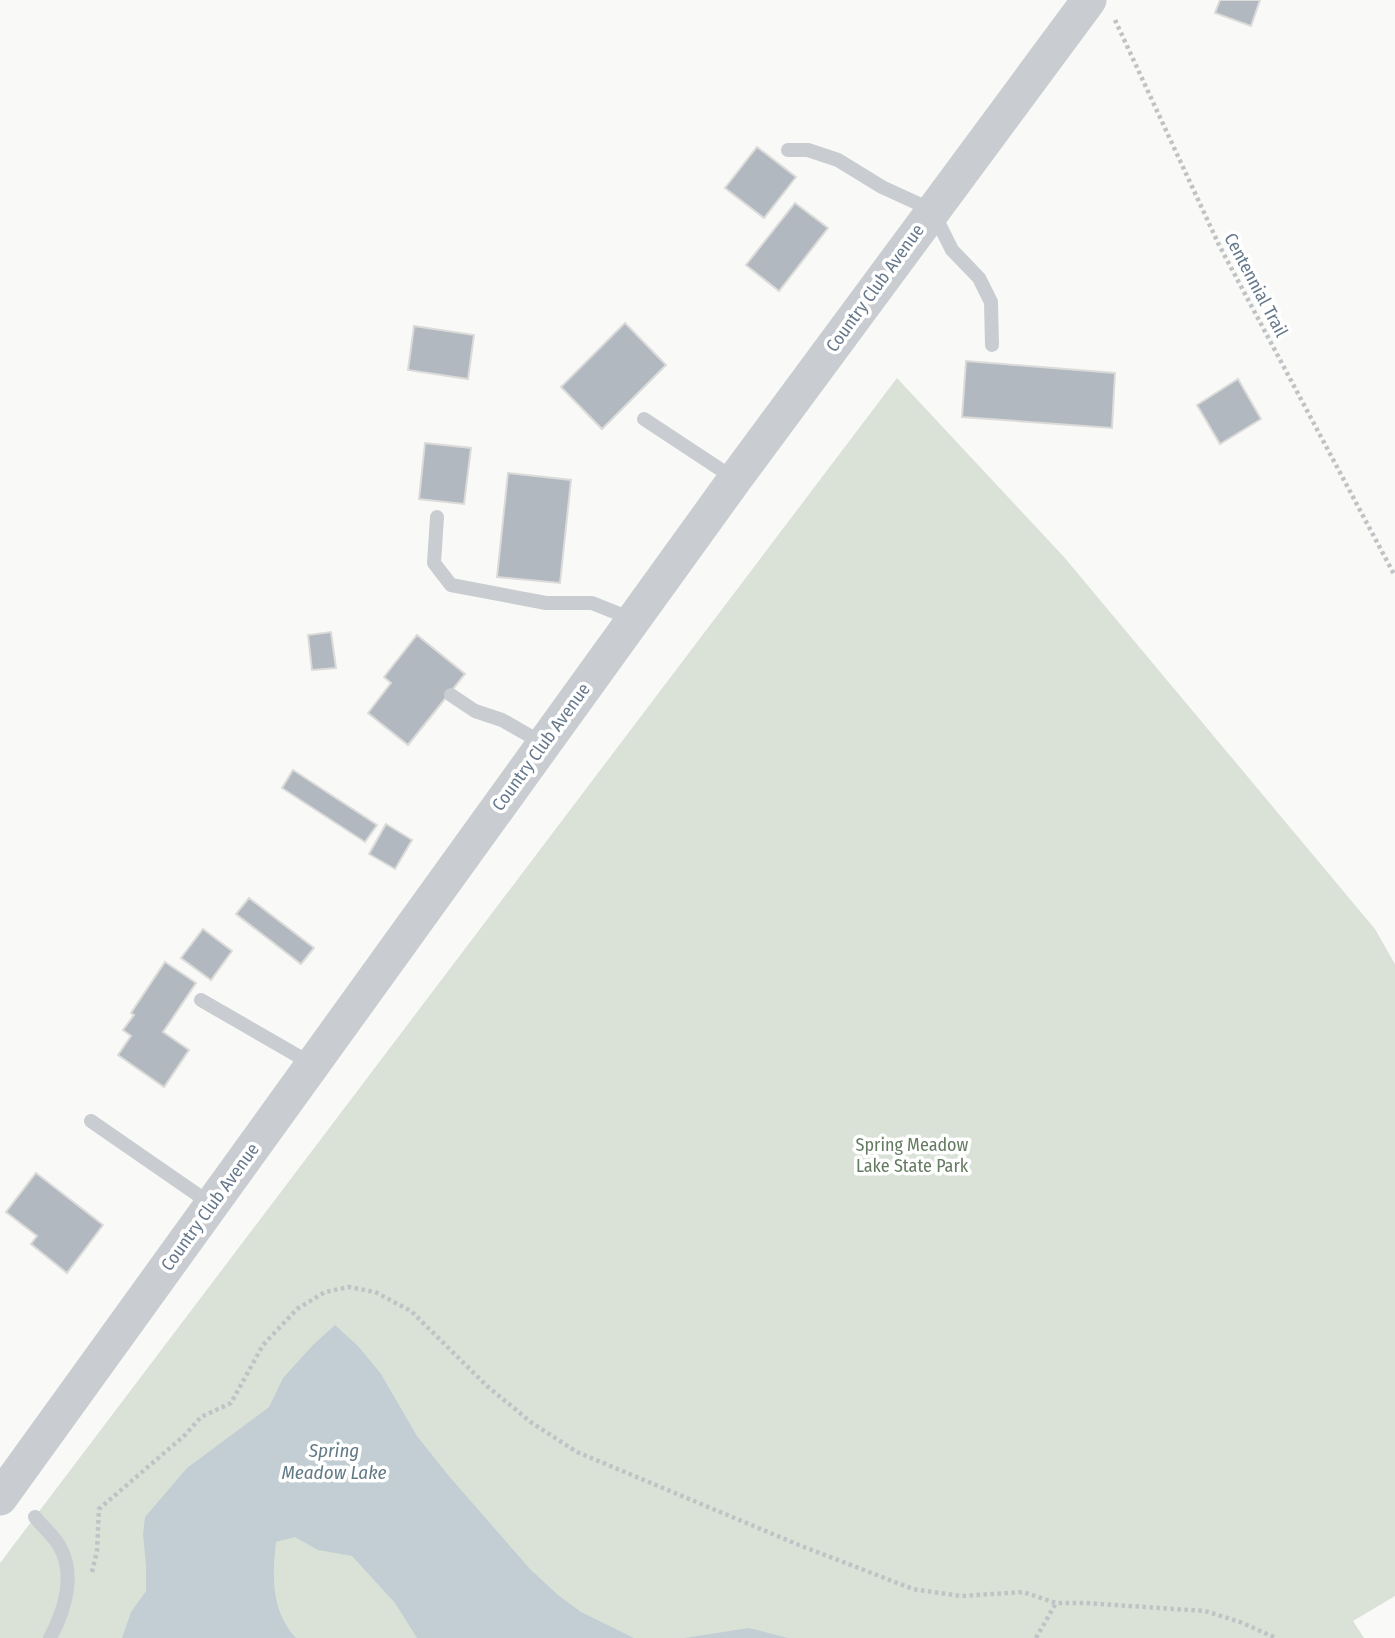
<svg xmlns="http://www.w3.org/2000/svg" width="1395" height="1638" viewBox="0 0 1395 1638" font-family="'Fira Sans Condensed',sans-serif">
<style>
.green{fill:#dae2d7}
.water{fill:#c3ced4}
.building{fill:#b1b8c0;stroke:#dbdbd9;stroke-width:2}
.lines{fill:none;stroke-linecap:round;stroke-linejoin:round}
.path{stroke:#c0c3c5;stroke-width:4.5;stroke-dasharray:3.5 3.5;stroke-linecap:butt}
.service{stroke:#c9cdd1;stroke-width:14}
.tertiary{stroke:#c9cdd1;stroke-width:35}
.labels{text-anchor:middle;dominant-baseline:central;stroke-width:7;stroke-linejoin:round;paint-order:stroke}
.street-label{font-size:18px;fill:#66788b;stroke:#fff}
.park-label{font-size:18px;fill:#657b61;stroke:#fff}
.water-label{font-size:19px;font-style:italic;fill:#627a86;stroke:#fff}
</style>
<rect width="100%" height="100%" fill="#f9faf7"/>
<!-- green -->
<polygon class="green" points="897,378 1064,557 1375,929 1395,964 1395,1596 1353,1621 1364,1638 0,1638 0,1563"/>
<!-- water -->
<g class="water">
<path d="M335,1325L358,1346L381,1374L417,1436L448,1475L530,1569L558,1595L581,1612L634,1638H417L395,1603L352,1556L318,1550L295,1537L276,1542C272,1576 271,1611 296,1638H122L131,1612L146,1591V1565L143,1534L145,1517L187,1468L269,1407L283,1378L313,1345Z"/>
<polygon points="749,1628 788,1638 684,1638"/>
</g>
<!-- building -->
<g class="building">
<polygon points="1220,0 1260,0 1251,26 1215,13"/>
<polygon points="757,147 796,177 764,218 725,188"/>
<polygon points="795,203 828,228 779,291 746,265"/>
<polygon points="625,323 666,365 602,429 561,387"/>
<polygon points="414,326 474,335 468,379 408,370"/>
<polygon points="966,361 1115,373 1112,428 962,417"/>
<polygon points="1238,379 1261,419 1220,444 1197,405"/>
<polygon points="425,443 471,448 464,504 419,499"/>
<polygon points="508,473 571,480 560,583 497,577"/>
<polygon points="331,632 336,668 312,670 308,635"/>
<polygon points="417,635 465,674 408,745 368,713 391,683 384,677"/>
<polygon points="293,770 377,825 365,842 282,788"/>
<polygon points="386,824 412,840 395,869 369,854"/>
<polygon points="249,898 314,948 301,964 236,914"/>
<polygon points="203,929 232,951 211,980 181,958"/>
<polygon points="165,962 196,983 163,1032 189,1050 164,1087 118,1055 131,1036 123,1030 134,1015 131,1013"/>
<polygon points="36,1173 103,1225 67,1273 31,1244 37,1236 6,1212"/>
</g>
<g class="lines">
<!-- path -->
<g class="path">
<polyline points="1115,20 1219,245 1395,576"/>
<polyline points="92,1572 97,1551 99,1509 185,1435 201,1417 231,1403 263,1345 297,1309 325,1292 349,1287 375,1292 411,1311 487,1386 532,1423 577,1452 799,1545 913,1589 961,1596 1023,1592 1056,1603 1085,1603 1205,1611 1240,1622 1276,1638"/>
<polyline points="1036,1638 1056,1603"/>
</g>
<!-- service -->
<g class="service">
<polyline points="788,150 808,150 838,160 882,187 932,210 952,250 979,278 991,302 992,345"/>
<polyline points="644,419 735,479"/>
<polyline points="437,517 434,563 451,585 546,603 592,603 632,619"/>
<polyline points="451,695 475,711 502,720 544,744"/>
<polyline points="201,1000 312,1064"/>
<polyline points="91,1121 211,1204"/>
<path d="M35,1517C43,1527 54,1536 60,1547C76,1576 64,1612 50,1638"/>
</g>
<!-- tertiary -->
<polyline class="tertiary" points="0,1498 735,479 1089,0"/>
</g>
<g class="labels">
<!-- street labels -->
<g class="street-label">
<text transform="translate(1256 285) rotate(62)">Centennial Trail</text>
<text transform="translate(875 288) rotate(-54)">Country Club Avenue</text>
<text transform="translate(541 747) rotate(-54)">Country Club Avenue</text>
<text transform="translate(210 1207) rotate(-54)">Country Club Avenue</text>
</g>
<!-- park labels -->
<g class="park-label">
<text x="912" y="1145">Spring Meadow<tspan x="912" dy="21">Lake State Park</tspan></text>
</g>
<!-- water labels -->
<g class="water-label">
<text x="334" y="1450">Spring<tspan x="334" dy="22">Meadow Lake</tspan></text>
</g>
</g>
</svg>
